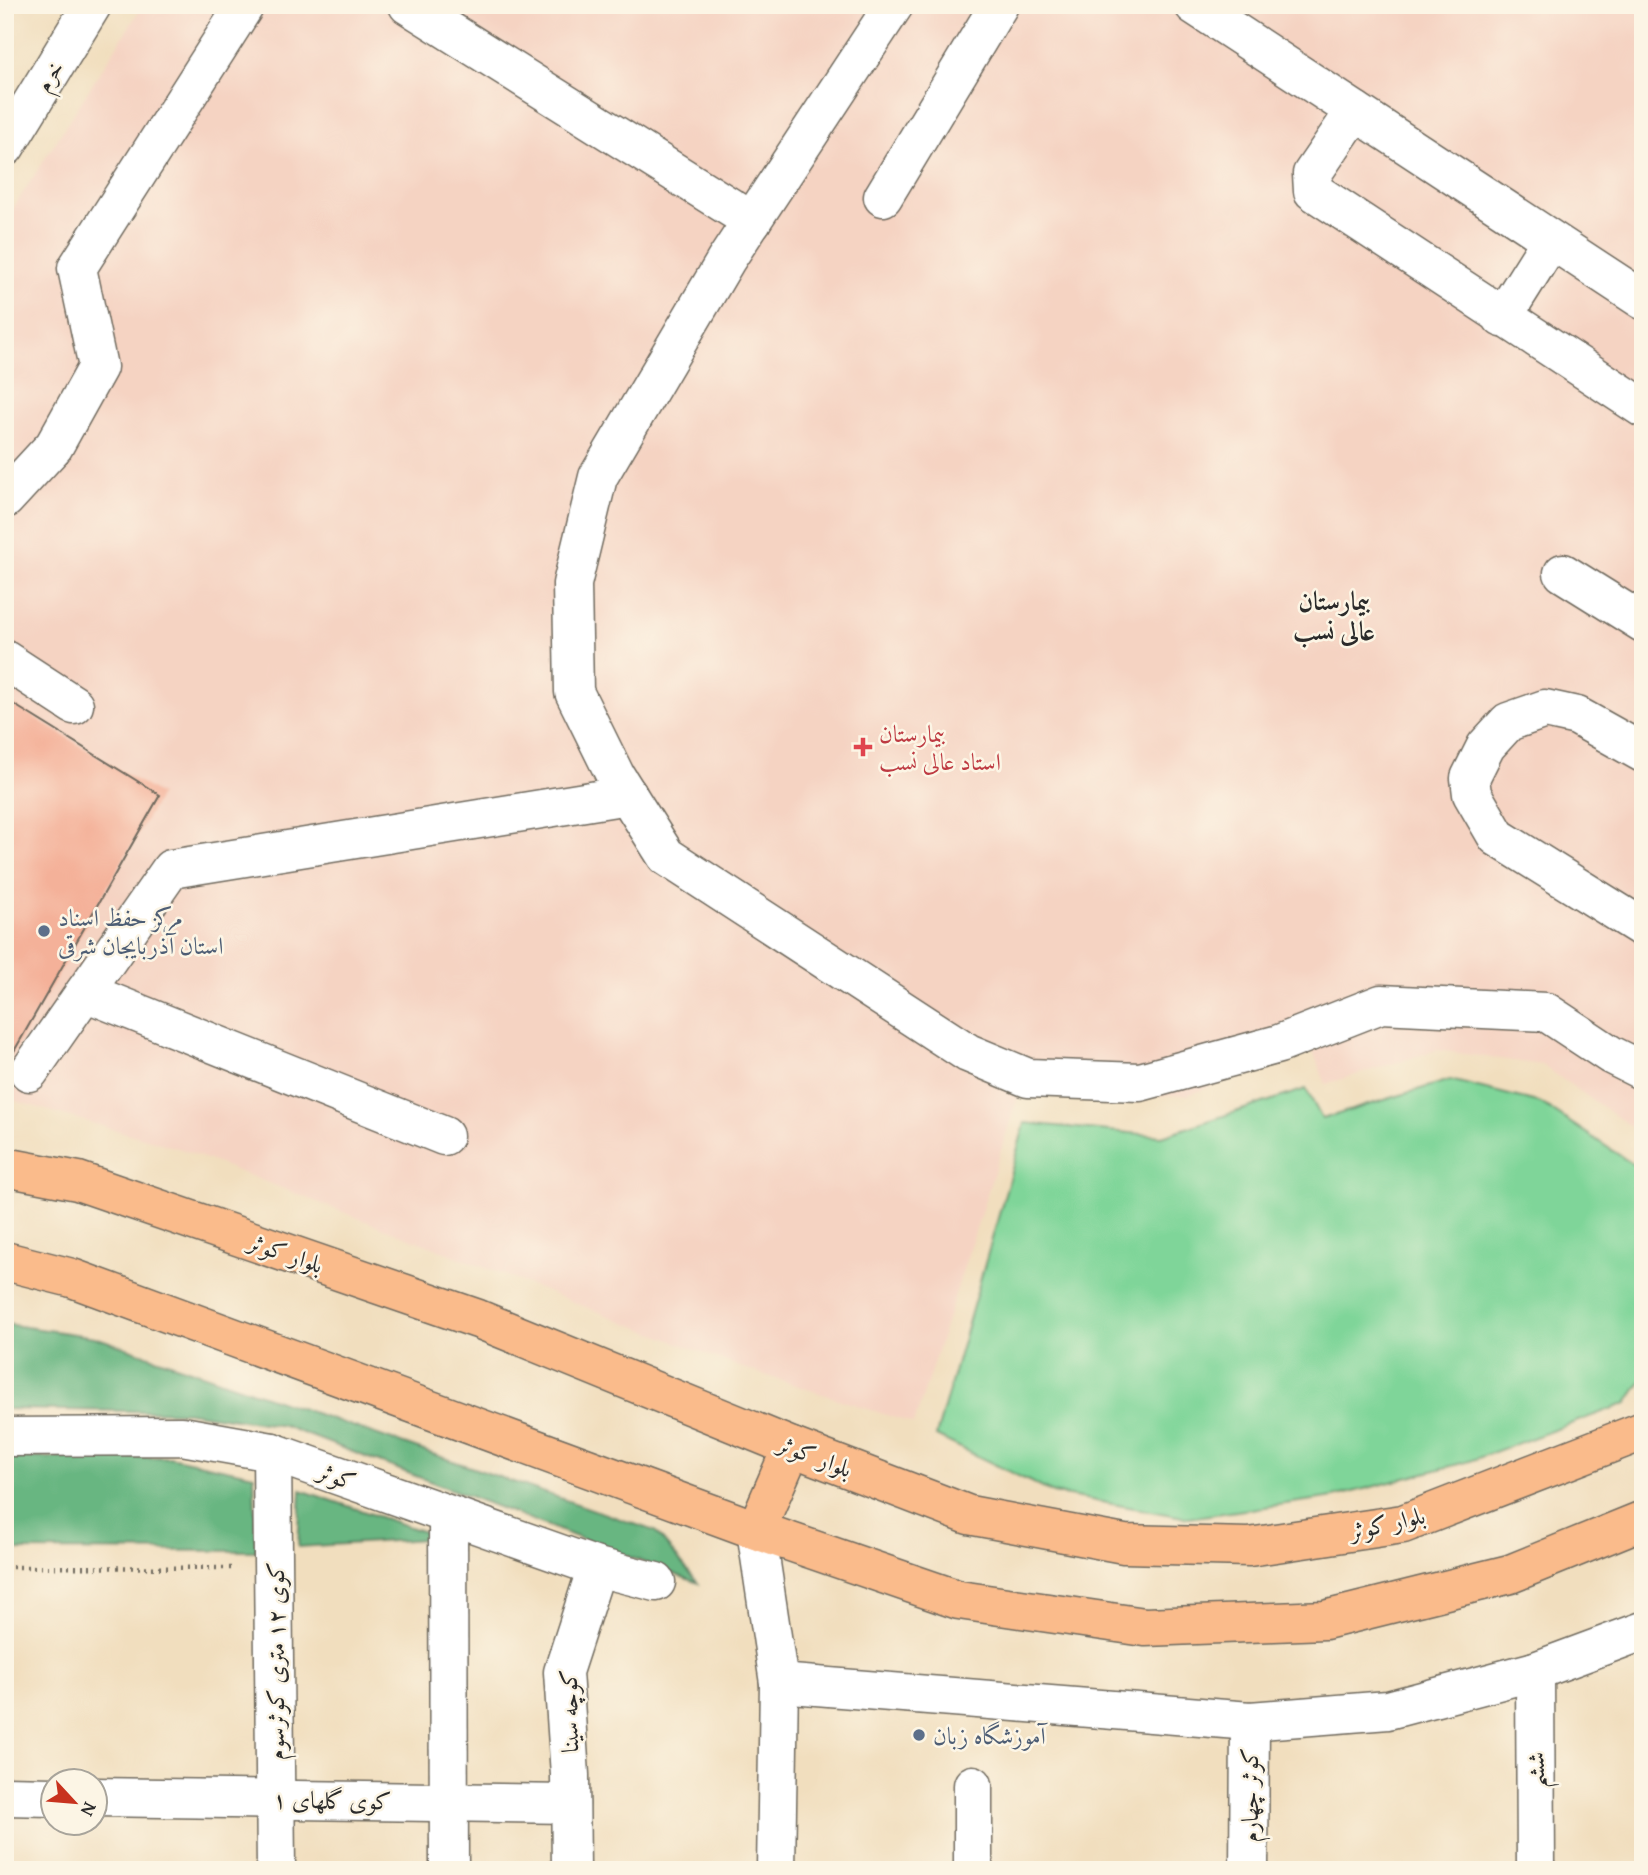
<svg xmlns="http://www.w3.org/2000/svg" width="1648" height="1875" viewBox="0 0 1648 1875" font-family="'Gentium Book Plus',Amiri,serif">
<style>
.built{fill:#f5d3c2}
.green{fill:#7fd599;stroke:#558062;stroke-width:2}
.forest{fill:#67b681;stroke:#497056;stroke-width:2}
.building{fill:#f4b199}
.lines{fill:none;stroke-linecap:round;stroke-linejoin:round}
.minor-casing{stroke:#706a5e;stroke-width:41}
.major-casing{stroke:#706a5e;stroke-width:41}
.path{stroke:#706a5e;stroke-width:4.5;stroke-dasharray:2 5;stroke-linecap:butt}
.minor{stroke:#fff;stroke-width:38}
.major{stroke:#fabb8b;stroke-width:38}
.health-dot{fill:#e0444e;stroke:#fcf5e5;stroke-width:2.5}
.service-dot{fill:#5c6f8a;stroke:#fcf5e5;stroke-width:2.5}
.labels{text-anchor:middle;dominant-baseline:central;stroke-width:5;stroke-linejoin:round;paint-order:stroke}
.street-label{font-size:24px;fill:#2b2b2b;stroke:#fcf5e5}
.health-label{font-size:24px;fill:#be3a42;stroke:#fcf5e5;text-anchor:start}
.service-label{font-size:24px;fill:#4e5e75;stroke:#fcf5e5;text-anchor:start}
.neighbourhood-label{font-size:26px;font-weight:bold;fill:#2b2b2b;stroke:#fcf5e5}
</style>
<rect width="100%" height="100%" fill="#fcf5e5"/>
<filter id="ink" filterUnits="userSpaceOnUse"><feTurbulence type="fractalNoise" baseFrequency=".0143" numOctaves="2"/><feDisplacementMap in="SourceGraphic" scale="14" xChannelSelector="R" yChannelSelector="G"/><feConvolveMatrix kernelMatrix="1 2 1 2 8 2 1 2 1" color-interpolation-filters="sRGB"/></filter>
<filter id="wash" filterUnits="userSpaceOnUse"><feTurbulence type="fractalNoise" baseFrequency=".00686" numOctaves="4" result="noise"/><feDisplacementMap in="SourceGraphic" scale="28" xChannelSelector="R" yChannelSelector="G"/><feGaussianBlur stdDeviation="1.57" result="paint"/><feColorMatrix in="noise" values="0 0 0 0 0 0 0 0 0 0 0 0 0 0 0 0 0 1.4 0 .05"/><feComposite in="paint" operator="in"/></filter>
<g filter="url(#wash)">
<rect width="100%" height="100%" fill="#f1debe"/>
<!-- built -->
<polygon class="built" points="143,5 1643,5 1643,1135 1542,1065 1437,1050 1326,1084 1312,1049 1188,1095 1082,1098 1021,1087 914,1424 737,1366 181,1149 5,1098 5,1067 159,795 5,699 5,221"/>
<!-- green -->
<polygon class="green" points="1450,1080 1541,1103 1643,1171 1643,1379 1627,1403 1470,1461 1334,1497 1188,1518 1053,1493 936,1436 1025,1123 1162,1136 1306,1089 1322,1119"/>
<!-- forest -->
<g class="forest">
<polygon points="5,1324 95,1337 655,1531 698,1583 284,1426 188,1412 5,1409"/>
<polygon points="170,1457 254,1475 256,1551 5,1550 5,1458"/>
<polygon points="301,1490 442,1538 298,1547"/>
</g>
<g id="blocks">
<!-- building -->
<polygon class="building" points="5,699 160,795 5,1067"/>
</g>
</g>
<g filter="url(#ink)">
<use href="#blocks" fill-opacity="0" stroke="#706a5e" stroke-width="2"/>
<g class="lines">
<!-- minor casing -->
<g class="minor-casing">
<g id="minor">
<polyline points="408,5 752,221"/>
<polyline points="894,5 726,260 598,477 572,584 574,692 615,775 666,856 968,1053 1028,1078 1140,1082 1279,1044 1381,1004 1546,1012 1611,1055 1643,1071"/>
<polyline points="1194,5 1643,300"/>
<polyline points="1355,111 1312,174 1313,191 1643,408"/>
<polyline points="5,147 92,5"/>
<polyline points="883,197 999,5"/>
<polyline points="1502,318 1551,240"/>
<polyline points="5,499 54,446 98,367 77,268 245,5"/>
<polyline points="1563,573 1643,623"/>
<polyline points="5,660 74,705"/>
<polyline points="1643,753 1577,716 1545,709 1508,722 1486,746 1470,778 1472,794 1497,837 1643,928"/>
<polyline points="85,992 444,1136"/>
<polyline points="29,1072 171,869 628,795"/>
<polyline points="5,1437 182,1436 272,1452 597,1567 656,1582"/>
<polyline points="272,1452 276,1870"/>
<polyline points="448,1516 449,1870"/>
<polyline points="756,1530 779,1683 776,1870"/>
<polyline points="1535,1671 1536,1870"/>
<polyline points="779,1683 1250,1721 1388,1710 1535,1671 1643,1631"/>
<polyline points="973,1785 973,1870"/>
<polyline points="5,1796 52,1797"/>
<polyline points="94,1797 570,1804"/>
<polyline points="571,1870 570,1775 563,1672 597,1567"/>
<polyline points="1249,1870 1250,1721"/>
</g>
</g>
<!-- major casing -->
<g class="major-casing">
<g id="major">
<polyline points="5,1167 78,1181 478,1319 792,1447 969,1515 1124,1544 1249,1547 1403,1524 1643,1431"/>
<polyline points="5,1261 72,1278 756,1530 959,1600 1145,1627 1325,1620 1510,1574 1643,1520"/>
<polyline points="756,1530 792,1447"/>
</g>
</g>
<!-- path -->
<polyline class="path" points="5,1567 236,1568"/>
<!-- minor -->
<use href="#minor" class="minor"/>
<!-- major -->
<use href="#major" class="major"/>
</g>
</g>
<!-- markers -->
<path class="health-dot" d="M859.5 736.5h7v7h7v7h-7v7h-7v-7h-7v-7h7z"/>
<g class="service-dot">
<circle cx="44" cy="931" r="7"/>
<circle cx="919" cy="1735" r="7"/>
</g>
<g class="labels">
<!-- street labels -->
<g class="street-label">
<text transform="translate(49 76) rotate(-58)">خرم</text>
<text transform="translate(286 1253) rotate(19)">بلوار کوثر</text>
<text transform="translate(815 1456) rotate(21)">بلوار کوثر</text>
<text transform="translate(337 1476) rotate(20)">کوثر</text>
<text transform="translate(1387 1523) rotate(-13)">بلوار کوثر</text>
<text transform="translate(275 1661) rotate(-90)">کوی ۱۲ متری کوثرسوم</text>
<text transform="translate(569 1711) rotate(-91)">کوچه سینا</text>
<text transform="translate(1535 1770) rotate(-90)">ششم</text>
<text transform="translate(1249 1795) rotate(-90)">کوثر چهارم</text>
<text transform="translate(332 1800) rotate(1)">کوی گلهای ۱</text>
</g>
<!-- health labels -->
<g class="health-label">
<text x="879" y="733">بیمارستان<tspan x="879" dy="28">استاد عالی نسب</tspan></text>
</g>
<!-- service labels -->
<g class="service-label">
<text x="58" y="917">مرکز حفظ اسناد<tspan x="58" dy="28">استان آذربایجان شرقی</tspan></text>
<text x="933" y="1735">آموزشگاه زبان</text>
</g>
<!-- neighbourhood labels -->
<g class="neighbourhood-label">
<text x="1334" y="600">بیمارستان<tspan x="1334" dy="30">عالی نسب</tspan></text>
</g>
</g>
<!-- margin -->
<rect width="1648" height="1875" fill="none" stroke="#fcf5e5" stroke-width="28"/>
<!-- north arrow -->
<g transform="translate(74 1802) rotate(116)"><circle r="33" fill="#fcf5e5" stroke="#a8a49b" stroke-width="2"/>
<path d="M0-5L12 26L0 18L-12 26Z" fill="#c8321e"/>
<text y="-10" font-size="19" font-weight="bold" text-anchor="middle" fill="#2b2b2b">N</text>
</g>
</svg>
